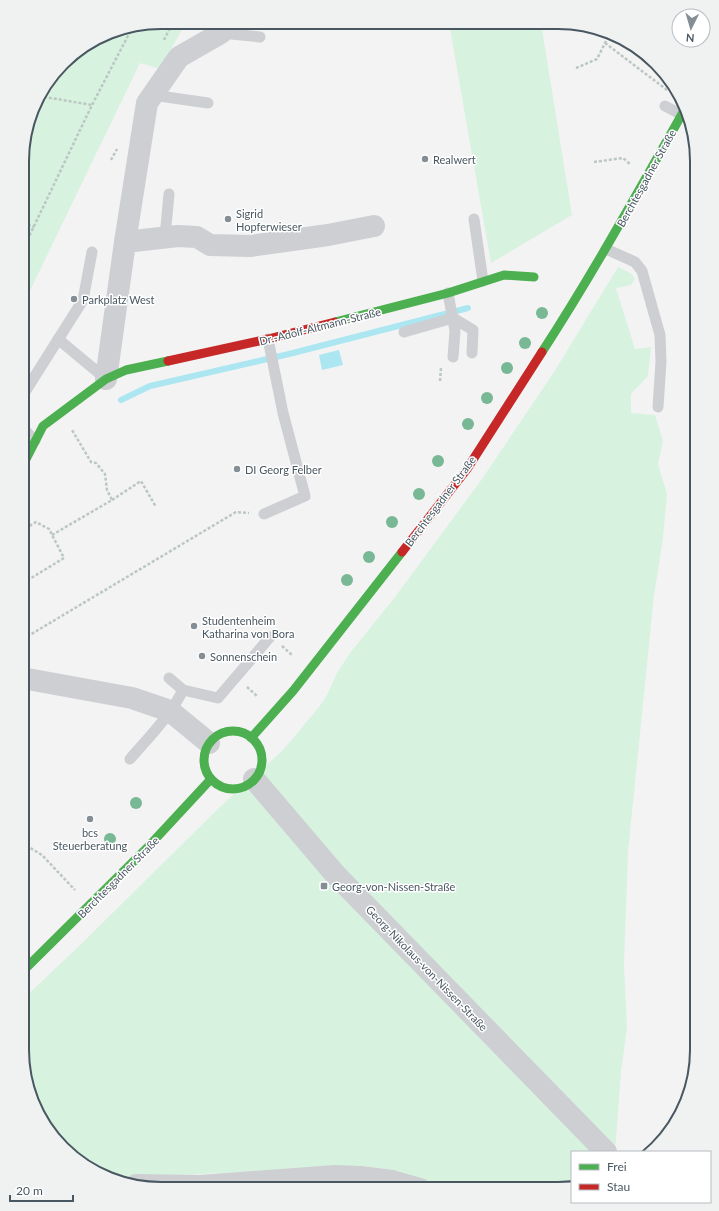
<svg xmlns="http://www.w3.org/2000/svg" width="719" height="1211" viewBox="0 0 719 1211" font-family="Lato,sans-serif">
<style>
.green{fill:#d8f2e0}
.water{fill:#abe6f1}
.lines{fill:none;stroke-linecap:round;stroke-linejoin:round}
.stream{stroke:#abe6f1;stroke-width:6}
.path{stroke:#bbc7c3;stroke-width:2.5;stroke-dasharray:3 2;stroke-linecap:butt}
.lane{stroke:#cdcfd2;stroke-width:11}
.street{stroke:#cdcfd2;stroke-width:22}
.fast{stroke:#4caf50;stroke-width:9}
.jam{stroke:#c62828;stroke-width:9}
.tree{fill:#78b894}
.poi-dot{fill:#848e94;stroke:#fff;stroke-width:1.5}
.labels{text-anchor:middle;dominant-baseline:central;stroke-width:3;stroke-linejoin:round;paint-order:stroke}
.poi-label{font-size:11px;fill:#495761;stroke:#fff;text-anchor:start}
.street-label{font-size:11px;fill:#495761;stroke:#fff}
.rim{fill:none;stroke:#495761;stroke-width:2}
</style>
<rect width="100%" height="100%" fill="#f3f3f3"/>
<!-- green -->
<g class="green">
<polygon points="161,22 186,22 160,69 140,63 23,305 23,143 36,99 69,57 108,33"/>
<polygon points="449,23 541,23 572,215 491,263"/>
<polygon points="618,267 632,274 635,279 631,285 616,288 635,349 651,347 648,376 631,394 631,413 655,415 663,441 658,464 667,494 663,538 654,595 628,852 624,965 627,1027 621,1072 615,1152 572,1152 572,1186 558,1189 344,1188 344,1168 177,1175 143,1188 77,1160 33,1103 22,1050 22,1000 77,948 222,805 283,750 319,707 327,695 337,673 350,653 395,597 482,479 554,372"/>
</g>
<!-- water -->
<polygon class="water" points="339,350 343,365 322,370 319,355"/>
<g class="lines">
<!-- stream -->
<polyline class="stream" points="121,400 150,386 289,354 468,308"/>
<!-- path -->
<g class="path">
<polyline points="164,40 173,22"/>
<polyline points="605,43 667,90"/>
<polyline points="576,68 597,59 608,37"/>
<polyline points="39,96 92,105"/>
<polyline points="111,160 117,149"/>
<polyline points="594,162 623,158 630,164"/>
<polyline points="23,223 34,227"/>
<polyline points="23,249 92,105 132,28"/>
<polyline points="440,381 441,368"/>
<polyline points="112,500 141,481 156,507"/>
<polyline points="52,535 112,500 107,490 105,474 96,463 91,462 72,430"/>
<polyline points="23,583 64,558 49,529 36,522 23,530"/>
<polyline points="23,639 236,512 249,513"/>
<polyline points="282,646 292,655"/>
<polyline points="23,649 28,657"/>
<polyline points="247,687 257,696"/>
<polyline points="22,843 42,855 75,890"/>
</g>
<!-- lane -->
<g class="lane">
<polyline points="221,33 260,37"/>
<polyline points="152,95 208,103"/>
<polyline points="665,106 682,115"/>
<polyline points="474,219 483,281"/>
<polyline points="165,237 169,194"/>
<polyline points="606,249 635,262 642,271 660,335 661,362 658,407"/>
<polyline points="448,293 455,331 453,357"/>
<polyline points="404,332 453,318 473,330 472,353"/>
<polyline points="58,339 106,379"/>
<polyline points="23,395 83,300 92,252"/>
<polyline points="23,428 35,441"/>
<polyline points="264,514 305,496 283,413 268,339"/>
<polyline points="169,678 183,690 218,698 270,637"/>
<path d="M130,759C149,737 170,716 183,690"/>
</g>
<!-- street -->
<g class="street">
<polyline points="125,242 147,103 179,57 221,33 226,22"/>
<polyline points="106,379 125,242 178,236 197,237 210,245 250,246 328,235 374,226"/>
<polyline points="22,678 132,698 170,711 209,743"/>
<polyline points="254,779 335,874 606,1152"/>
<polyline points="136,1185 200,1186 335,1176 360,1177 392,1181 420,1189"/>
</g>
<!-- fast -->
<g class="fast">
<polyline points="335,322 448,293 504,275 534,277"/>
<path d="M542,352C594,272 639,190 686,107"/>
<polyline points="23,465 43,426 106,379 126,370 168,361"/>
<circle cx="233" cy="760" r="29"/>
<polyline points="251,738 293,691 402,552"/>
<polyline points="22,972 147,848 211,779"/>
</g>
<!-- jam -->
<g class="jam">
<polyline points="168,361 268,339 335,322"/>
<polyline points="402,552 467,469 542,352"/>
</g>
</g>
<!-- trees -->
<g class="tree">
<circle cx="542" cy="313" r="6"/>
<circle cx="525" cy="343" r="6"/>
<circle cx="507" cy="368" r="6"/>
<circle cx="487" cy="398" r="6"/>
<circle cx="468" cy="424" r="6"/>
<circle cx="438" cy="461" r="6"/>
<circle cx="419" cy="494" r="6"/>
<circle cx="392" cy="522" r="6"/>
<circle cx="369" cy="557" r="6"/>
<circle cx="347" cy="580" r="6"/>
<circle cx="136" cy="803" r="6"/>
<circle cx="110" cy="839" r="6"/>
</g>
<!-- markers -->
<g class="poi-dot">
<circle cx="425" cy="159" r="4"/>
<circle cx="228" cy="219" r="4"/>
<circle cx="74" cy="299" r="4"/>
<circle cx="237" cy="469" r="4"/>
<circle cx="194" cy="626" r="4"/>
<circle cx="202" cy="656" r="4"/>
<circle cx="90" cy="819" r="4"/>
<rect x="320" y="882" width="8" height="8" rx="2"/>
</g>
<g class="labels">
<!-- poi labels -->
<g class="poi-label">
<text x="433" y="159">Realwert</text>
<text x="236" y="213">Sigrid<tspan x="236" dy="13">Hopferwieser</tspan></text>
<text x="82" y="299">Parkplatz West</text>
<text x="245" y="469">DI Georg Felber</text>
<text x="202" y="620">Studentenheim<tspan x="202" dy="13">Katharina von Bora</tspan></text>
<text x="210" y="656">Sonnenschein</text>
<text x="90" y="832" text-anchor="middle">bcs<tspan x="90" dy="13">Steuerberatung</tspan></text>
<text x="332" y="886">Georg-von-Nissen-Straße</text>
</g>
<!-- street labels -->
<g class="street-label">
<text transform="translate(646 178) rotate(-61)">Berchtesgadner Straße</text>
<text transform="translate(320 326) rotate(-14)">Dr.-Adolf-Altmann-Straße</text>
<text transform="translate(440 501) rotate(-53)">Berchtesgadner Straße</text>
<text transform="translate(118 877) rotate(-45)">Berchtesgadner Straße</text>
<text transform="translate(427 968) rotate(46)">Georg-Nikolaus-von-Nissen-Straße</text>
</g>
</g>
<!-- crop -->
<path d="M0 0H719V1211H0ZM161 29H558A132 132 0 0 1 690 161V1050A132 132 0 0 1 558 1182H161A132 132 0 0 1 29 1050V161A132 132 0 0 1 161 29Z" fill="#f0f2f2" fill-rule="evenodd"/>
<path class="rim" d="M161 29H558A132 132 0 0 1 690 161V1050A132 132 0 0 1 558 1182H161A132 132 0 0 1 29 1050V161A132 132 0 0 1 161 29Z"/>
<!-- legend -->
<rect x="571" y="1151" width="140" height="52" fill="#ffffff" stroke="#b6bcc0"/>
<rect x="579" y="1164" width="20" height="6" fill="#4caf50" stroke="#b6bcc0"/>
<text x="607" y="1171" font-size="12" fill="#495761">Frei</text>
<rect x="579" y="1184" width="20" height="6" fill="#c62828" stroke="#b6bcc0"/>
<text x="607" y="1191" font-size="12" fill="#495761">Stau</text>
<!-- north arrow -->
<g transform="translate(691 28) rotate(185)"><circle r="19" fill="#ffffff" stroke="#b6bcc0"/>
<path d="M0-3L7 15L0 10L-7 15Z" fill="#848e94"/>
<text y="-6" font-size="11" font-weight="bold" text-anchor="middle" fill="#495761">N</text>
</g>
<!-- scale -->
<path d="M10 1195v6h63v-6" fill="none" stroke="#495761" stroke-width="2"/>
<text x="16" y="1195" font-size="12" fill="#495761" stroke="#ffffff" stroke-width="3" paint-order="stroke">20 m</text>
</svg>
